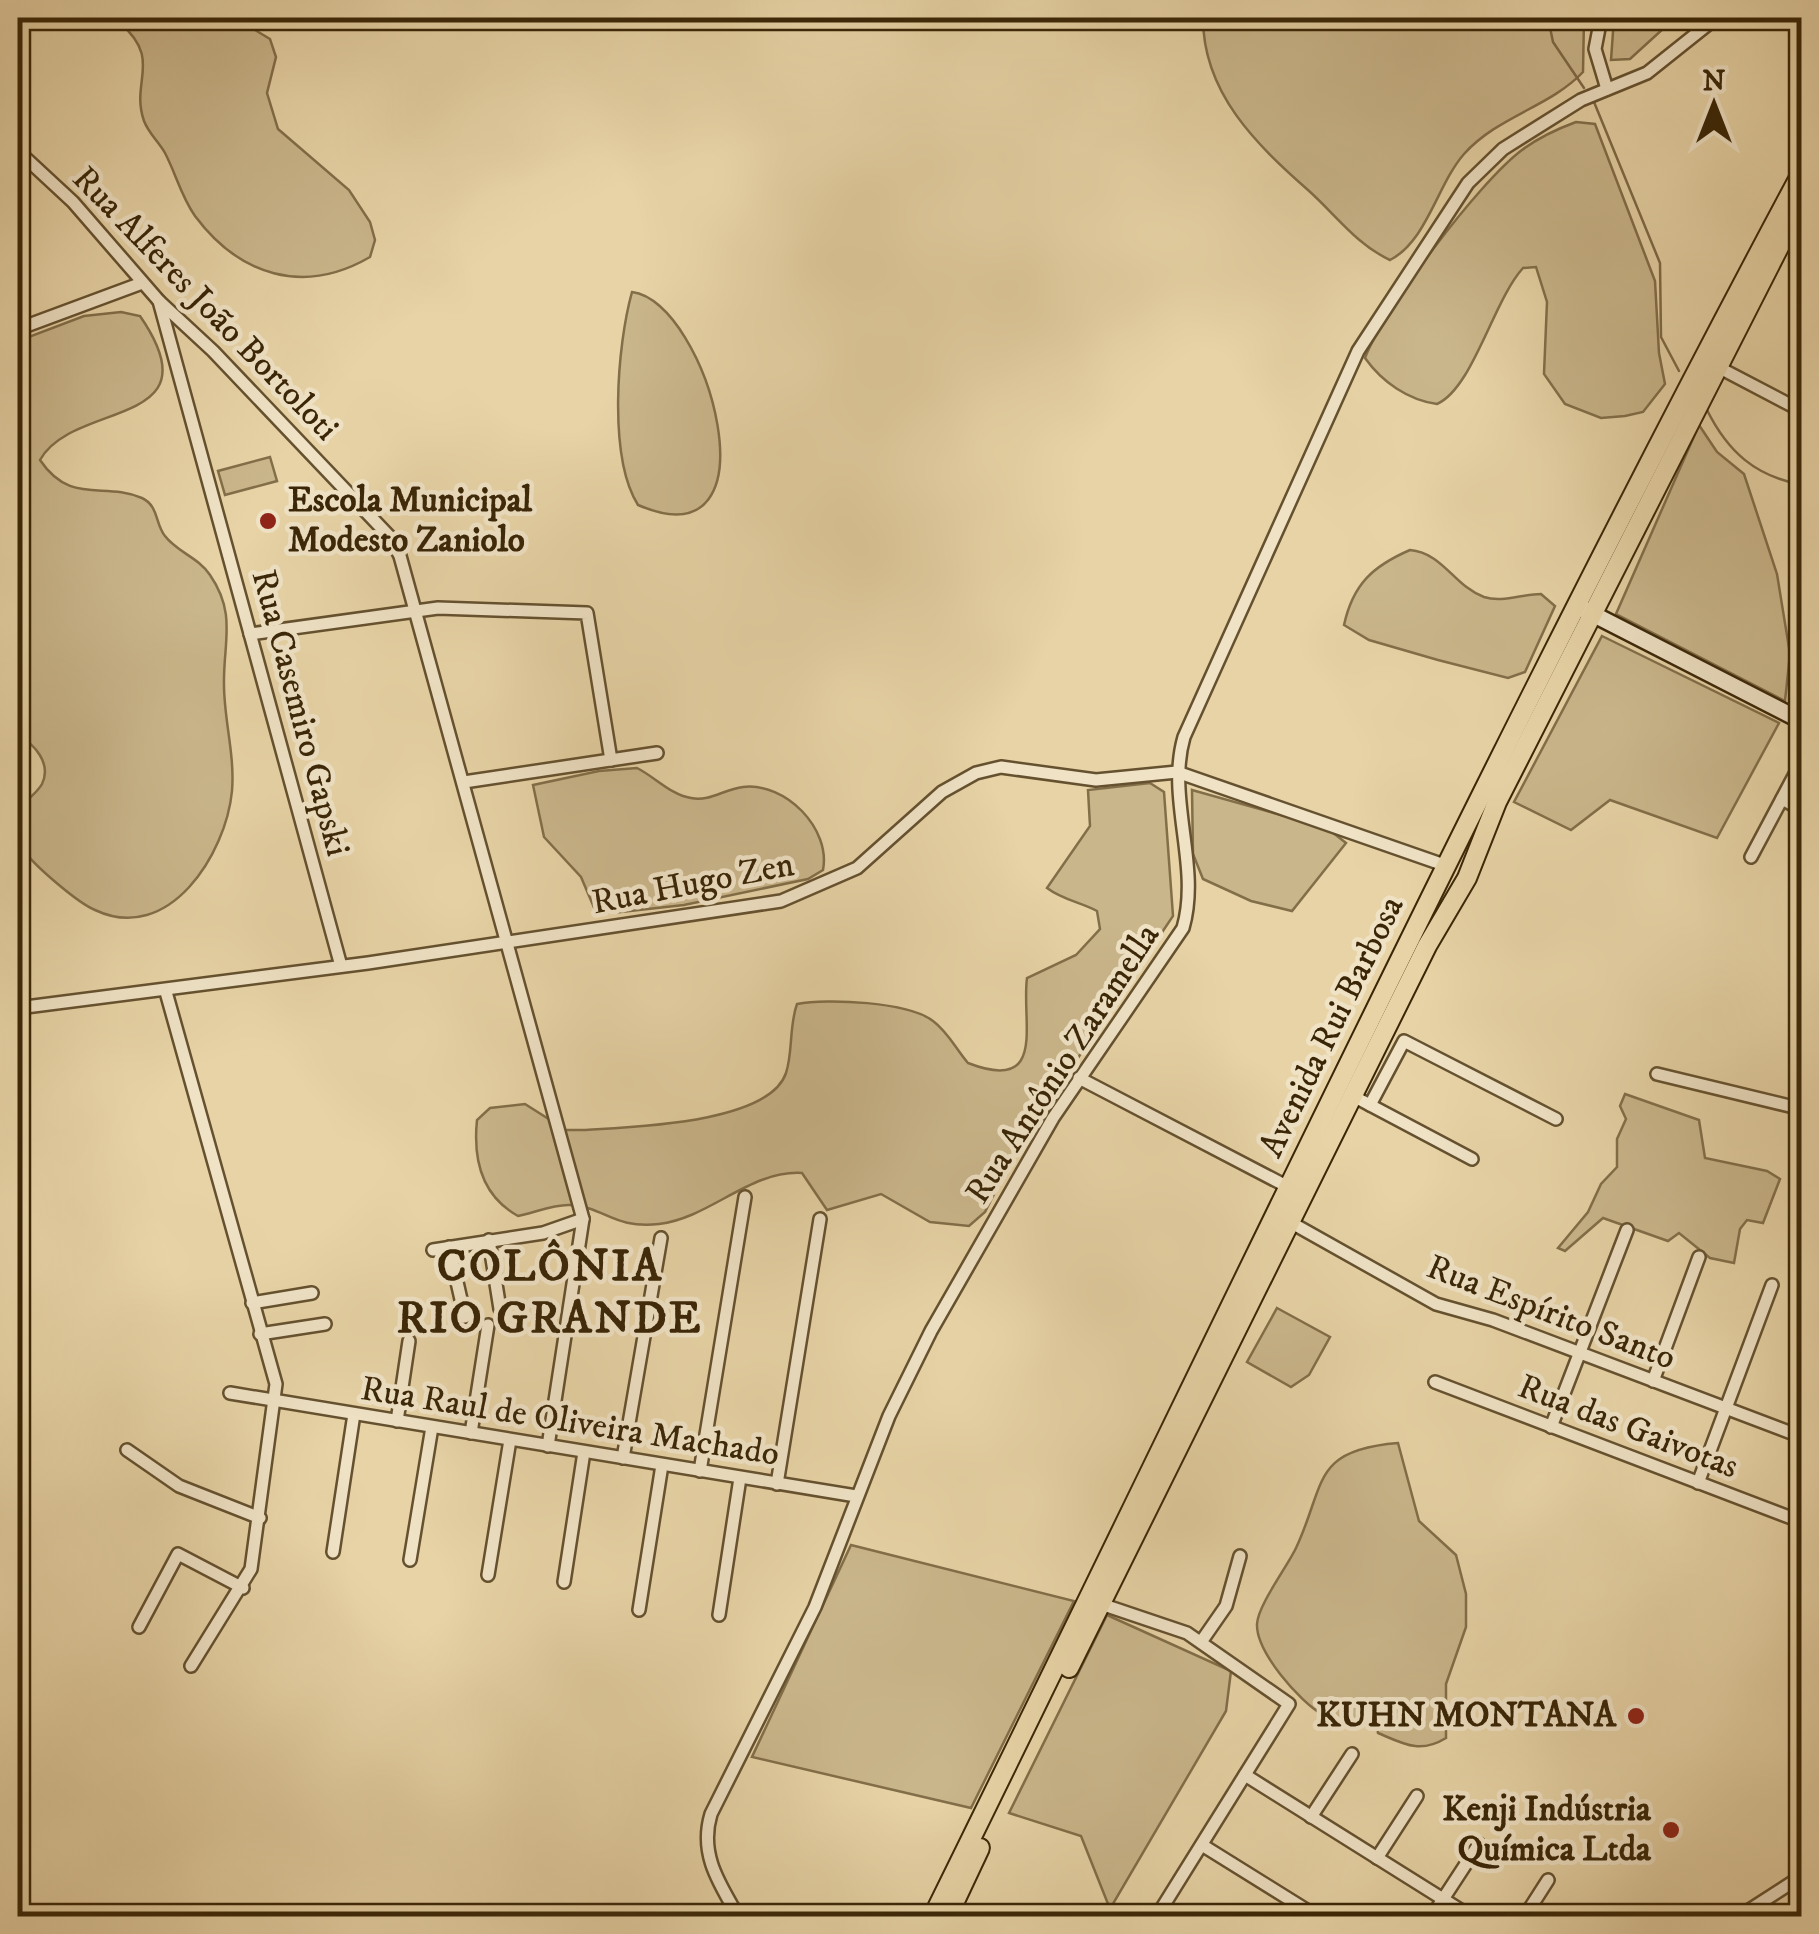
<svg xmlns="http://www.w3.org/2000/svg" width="1819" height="1934" viewBox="0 0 1819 1934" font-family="'IM FELL DW Pica',serif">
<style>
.green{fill:#cab68b;stroke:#826e49;stroke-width:2.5}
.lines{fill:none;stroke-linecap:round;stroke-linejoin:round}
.stream{stroke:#7e6a46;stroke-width:2.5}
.street-casing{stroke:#65512f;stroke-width:16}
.secondary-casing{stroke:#3a2607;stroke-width:20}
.primary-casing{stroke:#3a2607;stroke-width:22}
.street{stroke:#efe2c5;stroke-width:11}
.secondary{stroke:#efe2c5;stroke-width:15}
.primary{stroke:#e7d3a6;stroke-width:18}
.poi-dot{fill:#8f2418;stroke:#efe2c5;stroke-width:4}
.labels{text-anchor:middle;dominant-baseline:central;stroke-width:9;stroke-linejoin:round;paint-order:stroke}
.street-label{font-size:35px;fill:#3a2607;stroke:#efe2c5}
.poi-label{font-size:35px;font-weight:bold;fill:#3a2607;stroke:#efe2c5;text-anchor:end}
.district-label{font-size:45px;font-weight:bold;letter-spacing:2.5px;fill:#3a2607;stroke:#efe2c5}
</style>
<rect width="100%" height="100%" fill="#e7d3a6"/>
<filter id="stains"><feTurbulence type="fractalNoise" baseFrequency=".002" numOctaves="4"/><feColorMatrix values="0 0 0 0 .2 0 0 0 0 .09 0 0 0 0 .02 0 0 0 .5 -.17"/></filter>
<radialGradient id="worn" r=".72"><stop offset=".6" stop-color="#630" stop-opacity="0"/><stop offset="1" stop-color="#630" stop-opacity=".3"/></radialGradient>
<!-- green -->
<g class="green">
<path d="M122,18H235L270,39L276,57L267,93L278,129L349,190L370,222L375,240L370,257C303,296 239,275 195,216C181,196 176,174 165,153C159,142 149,134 144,121C130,81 163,60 120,23Z"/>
<path d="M1203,18H1584L1583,72C1550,107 1498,116 1464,154C1437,185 1427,241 1390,260C1356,244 1336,215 1308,190C1256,144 1203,93 1203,18Z"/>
<polygon points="1614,18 1675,18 1630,59 1611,60"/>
<path d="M1576,122L1595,124L1655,281L1659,353L1665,384L1643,412L1625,416L1601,418L1565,404L1544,374L1547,302L1536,267L1523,268C1493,301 1473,388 1437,404C1408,400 1382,382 1365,358C1384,308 1479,182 1522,150C1538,138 1557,129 1576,122Z"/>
<path d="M632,292C708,301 782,567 638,505C608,457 617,346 632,292Z"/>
<path d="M121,312L140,316C218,429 73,400 40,460C71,506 104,481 142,498C159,506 155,524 165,536C177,552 198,557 210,575C237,614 223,643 224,685C224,720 235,755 232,791C226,854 169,945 95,910C78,903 36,867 25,852C20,843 18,824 20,814C23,800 36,795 42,784C52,763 34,744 18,735V341L84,316Z"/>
<polygon points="1699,425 1717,452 1744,474 1777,574 1790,654 1785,701 1616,614"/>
<polygon points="270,457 277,481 225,495 218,471"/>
<path d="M1410,550C1443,553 1454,586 1484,597C1502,603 1522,594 1541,594L1555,606L1525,672L1508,678L1438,660L1369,640L1344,625C1353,584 1373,566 1410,550Z"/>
<polygon points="1602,636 1779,723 1717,838 1610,800 1571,830 1514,802"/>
<path d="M637,768C655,777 671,795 691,798C710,802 724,789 743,787C786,782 831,829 823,870L808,879L684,905L612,913L595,910L581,877L544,837L533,785L599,771Z"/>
<path d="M1150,783L1164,792L1173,916L1017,1149L985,1212L969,1226L930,1222L881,1194L827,1210L802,1173C750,1170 710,1218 659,1224C613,1229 605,1207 570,1205C554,1204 534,1213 518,1216C482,1196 473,1159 477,1120L490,1108L525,1104L566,1130H583C629,1127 769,1124 786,1073C793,1052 789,1026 797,1004C827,998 909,1002 933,1021C948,1032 956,1049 968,1063C1048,1094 1021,1022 1027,978L1076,955L1100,929L1097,911C1080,902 1063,900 1047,888L1090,826L1088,790Z"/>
<polygon points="1192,790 1327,828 1346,843 1292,911 1251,901 1203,879 1193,854"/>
<polygon points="1625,1094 1699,1120 1705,1158 1767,1171 1780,1179 1763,1223 1747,1220 1740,1229 1734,1263 1710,1258 1679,1233 1668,1241 1603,1218 1565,1251 1558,1248 1588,1212 1601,1184 1617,1167 1617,1139 1626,1119 1620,1106"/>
<polygon points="1277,1308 1330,1337 1309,1375 1291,1387 1247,1362"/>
<path d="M1398,1443L1419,1521L1456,1555L1466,1594V1627L1446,1684V1738C1420,1754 1404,1744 1378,1733L1376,1716L1352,1725C1343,1722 1332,1720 1323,1715C1299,1701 1256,1652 1257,1624C1258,1605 1287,1567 1296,1548C1326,1484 1311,1450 1398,1443Z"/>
<polygon points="851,1545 1074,1601 971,1808 752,1757"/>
<polygon points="1107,1615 1231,1671 1226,1711 1110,1909 1081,1836 1009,1813"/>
</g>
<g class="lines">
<!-- stream -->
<g class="stream">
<polyline points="1548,18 1553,42 1584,88"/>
<polyline points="1594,102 1660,263 1661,337 1679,371"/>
<path d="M1707,410C1728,452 1755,476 1802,485"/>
</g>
<!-- street casing -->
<g class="street-casing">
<g id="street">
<polyline points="1601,18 1595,49 1607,89"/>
<polyline points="18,151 73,202 159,301 213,351 390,537 400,556 583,1219 548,1446"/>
<polyline points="159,301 341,966"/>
<polyline points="18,329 142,283"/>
<polyline points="1716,366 1802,411"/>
<polyline points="1796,615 1802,603"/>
<polyline points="250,634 438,608 587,613 611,760"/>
<polyline points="464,782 657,753"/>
<polyline points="1782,799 1802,810"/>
<polyline points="1751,857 1802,761"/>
<polyline points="166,992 276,1384 251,1569 191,1666"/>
<polyline points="18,1008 368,963 781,901 857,868 942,792 976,773 1001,767 1096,780 1177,772 1447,866"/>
<polyline points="1657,1074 1802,1109"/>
<polyline points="1079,1078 1290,1188"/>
<polyline points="1353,1096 1472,1159"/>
<polyline points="1370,1105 1404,1041 1556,1119"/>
<polyline points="1290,1222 1436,1304 1493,1320 1802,1437"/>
<polyline points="489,1240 500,1309"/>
<polyline points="449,1247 465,1317"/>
<polyline points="433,1250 543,1233 583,1219"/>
<polyline points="252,1303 312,1293"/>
<polyline points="260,1334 325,1324"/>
<polyline points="1653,1381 1699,1257"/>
<polyline points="1435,1382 1802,1522"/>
<polyline points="230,1393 856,1496"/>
<polyline points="397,1421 409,1341"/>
<polyline points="1551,1427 1627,1230"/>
<polyline points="471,1433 488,1325"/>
<polyline points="127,1450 179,1486 260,1518"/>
<polyline points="623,1458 661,1238"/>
<polyline points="700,1471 745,1197"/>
<polyline points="1698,1483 1772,1285"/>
<polyline points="777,1484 820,1219"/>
<polyline points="333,1552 354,1414"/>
<polyline points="410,1560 432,1427"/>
<polyline points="488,1575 510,1440"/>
<polyline points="564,1582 584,1452"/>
<polyline points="1101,1604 1187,1633 1289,1704 1157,1916"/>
<polyline points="639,1610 662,1465"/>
<polyline points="719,1615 740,1478"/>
<polyline points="139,1627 178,1554 243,1588"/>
<polyline points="1201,1642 1226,1606 1240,1556"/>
<polyline points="1245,1775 1470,1916"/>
<polyline points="1311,1817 1352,1754"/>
<polyline points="1202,1845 1316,1916"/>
<polyline points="1377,1858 1417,1796"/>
<polyline points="1121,1914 1125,1916"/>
<path d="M738,1916C719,1883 699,1854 711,1814L815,1607L889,1416L931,1331L1053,1118L1183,928C1201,866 1166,799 1184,737L1358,351L1468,183L1503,149L1581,100L1647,73L1716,18"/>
<polyline points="1432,1916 1479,1844"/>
<polyline points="1525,1916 1548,1880"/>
<polyline points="1740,1916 1802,1876"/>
</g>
</g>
<!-- secondary casing -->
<g class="secondary-casing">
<polyline id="secondary" points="1583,609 1802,721"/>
</g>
<!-- primary casing -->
<g class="primary-casing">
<g id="primary">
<polyline points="1069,1668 1427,946 1467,878 1497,802 1802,202"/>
<path d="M933,1916C1220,1334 1495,745 1802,172"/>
<polyline points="948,1916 980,1848"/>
</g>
</g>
<!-- street -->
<use href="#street" class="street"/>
<!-- secondary -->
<use href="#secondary" class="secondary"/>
<!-- primary -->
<use href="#primary" class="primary"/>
</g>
<!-- markers -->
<g class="poi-dot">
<circle cx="268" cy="521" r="10"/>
<circle cx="1636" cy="1716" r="10"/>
<circle cx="1671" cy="1830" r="10"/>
</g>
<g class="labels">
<!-- street labels -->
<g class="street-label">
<text transform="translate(205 304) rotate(46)">Rua Alferes João Bortoloti</text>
<text transform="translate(300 713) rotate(75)">Rua Casemiro Gapski</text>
<text transform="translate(693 884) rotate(-11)">Rua Hugo Zen</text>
<text transform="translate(1332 1027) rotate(-64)">Avenida Rui Barbosa</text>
<text transform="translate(1063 1064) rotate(-57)">Rua Antônio Zaramella</text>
<text transform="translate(1551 1313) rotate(21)">Rua Espírito Santo</text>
<text transform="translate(570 1422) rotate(9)">Rua Raul de Oliveira Machado</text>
<text transform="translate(1628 1427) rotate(21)">Rua das Gaivotas</text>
</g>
<!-- poi labels -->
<g class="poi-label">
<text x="288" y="501" text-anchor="start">Escola Municipal<tspan x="288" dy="40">Modesto Zaniolo</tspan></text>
<text x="1616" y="1716">KUHN MONTANA</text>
<text x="1651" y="1810">Kenji Indústria<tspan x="1651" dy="40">Química Ltda</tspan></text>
</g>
<!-- district labels -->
<g class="district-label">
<text x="550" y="1267">COLÔNIA<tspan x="550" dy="52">RIO GRANDE</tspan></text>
</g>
</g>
<!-- margin -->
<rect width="1819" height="1934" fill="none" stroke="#e7d3a6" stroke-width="60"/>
<rect x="20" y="20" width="1779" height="1894" fill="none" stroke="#3a2607" stroke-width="5"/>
<rect x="30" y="30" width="1759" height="1874" fill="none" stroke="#3a2607" stroke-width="2.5"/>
<!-- north arrow -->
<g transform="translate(1714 105)" stroke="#efe2c5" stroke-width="8" paint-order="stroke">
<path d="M0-8L18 38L0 25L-18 38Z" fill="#3a2607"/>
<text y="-15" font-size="28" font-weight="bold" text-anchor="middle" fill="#3a2607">N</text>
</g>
<rect width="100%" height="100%" filter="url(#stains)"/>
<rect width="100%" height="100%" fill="url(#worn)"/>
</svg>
